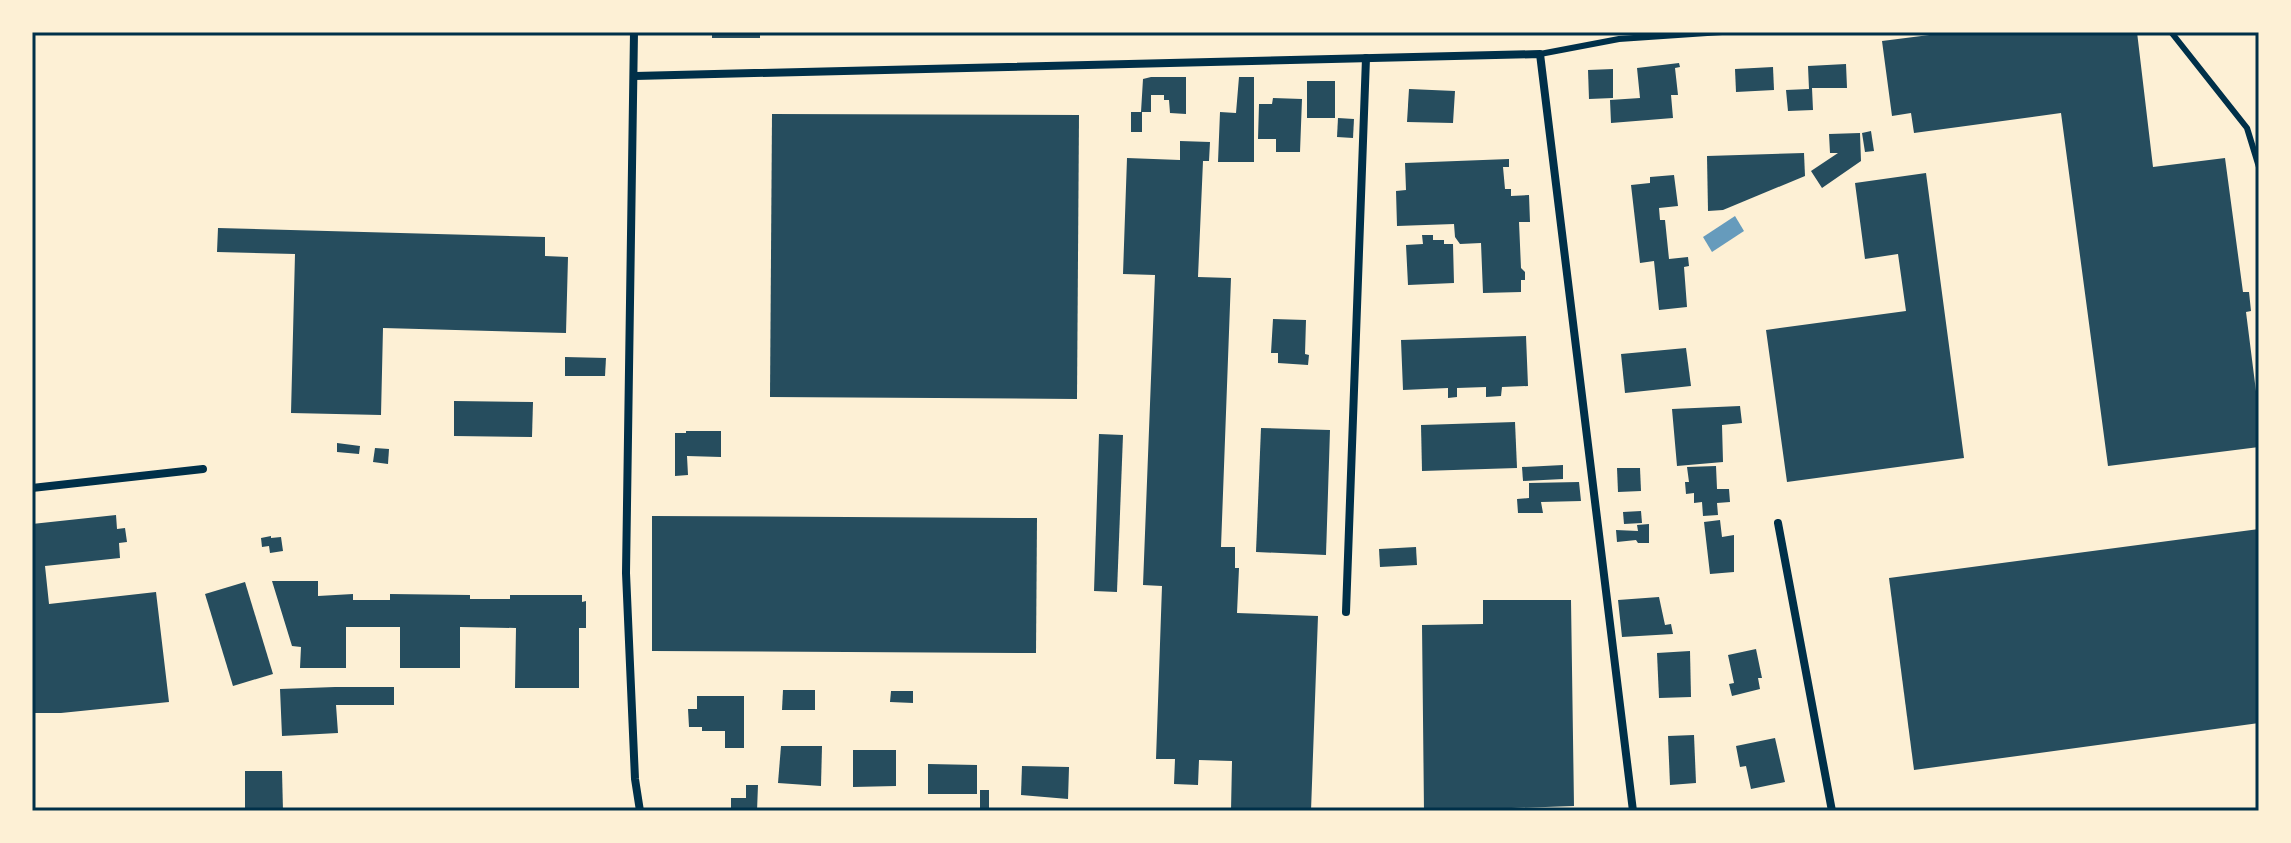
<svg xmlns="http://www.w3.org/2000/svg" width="2291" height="843" viewBox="0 0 2291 843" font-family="'Source Sans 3',sans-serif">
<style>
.water{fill:#669bbc}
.building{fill:#264d5e}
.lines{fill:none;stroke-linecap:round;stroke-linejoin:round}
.service{stroke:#003049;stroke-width:6}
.minor{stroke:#003049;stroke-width:8}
.neatline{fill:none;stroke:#003049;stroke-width:3}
</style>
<rect width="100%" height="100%" fill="#fdf0d5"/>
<!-- water -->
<polygon class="water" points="1735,216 1744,231 1712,252 1703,237"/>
<!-- building -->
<g class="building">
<rect x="712" y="32" width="48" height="6"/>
<polygon points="1953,32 2137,32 2153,167 2225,158 2243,292 2249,292 2251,311 2246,312 2259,415 2259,447 2108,466 2061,113 1914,133 1911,113 1892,116 1882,41"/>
<polygon points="1679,63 1680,67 1675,68 1678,95 1671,95 1673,118 1611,123 1610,100 1640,98 1637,68"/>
<polygon points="1846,64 1847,88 1812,88 1813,110 1788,111 1786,90 1809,89 1808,66"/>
<polygon points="1773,67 1774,90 1736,92 1735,69"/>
<polygon points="1613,69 1613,98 1589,99 1588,70"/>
<polygon points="1151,77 1186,77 1186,114 1170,113 1169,100 1164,100 1164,95 1151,95 1151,112 1141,112 1143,79"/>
<polygon points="1239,77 1254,77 1254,162 1218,162 1220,112 1236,113"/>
<rect x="1307" y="81" width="28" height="37"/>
<polygon points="1409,89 1455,91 1453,123 1407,122"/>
<polygon points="1273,98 1302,99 1300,152 1276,152 1276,139 1258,139 1259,104 1272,104"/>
<rect x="1131" y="112" width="11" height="20"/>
<polygon points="772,114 1079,115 1077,399 770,397"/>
<polygon points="1338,118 1354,119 1353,138 1337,137"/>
<polygon points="1871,131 1874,151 1865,152 1862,133"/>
<polygon points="1860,133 1861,161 1822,188 1811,171 1838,153 1830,153 1829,134"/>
<polygon points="1180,141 1210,142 1209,161 1203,161 1198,277 1231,278 1221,547 1235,547 1235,568 1239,568 1237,613 1318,616 1311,811 1231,811 1232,761 1199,760 1198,785 1174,784 1175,759 1156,759 1162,586 1143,585 1155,275 1123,274 1127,158 1180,160"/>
<polygon points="1804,153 1805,176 1723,210 1708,211 1707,156"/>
<polygon points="1509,159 1509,167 1503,167 1505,189 1511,189 1511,196 1529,195 1530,222 1519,222 1521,268 1525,272 1525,280 1521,280 1521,292 1483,293 1481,243 1460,244 1455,237 1454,224 1397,226 1396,191 1406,190 1405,163"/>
<polygon points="1926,173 1964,458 1787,482 1766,330 1906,311 1898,254 1865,259 1855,183"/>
<polygon points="1674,175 1678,206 1659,208 1660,220 1665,220 1669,259 1688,257 1689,266 1684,267 1687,307 1659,310 1654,261 1640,263 1631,185 1650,183 1650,177"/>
<polygon points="218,228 545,237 545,256 568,257 566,333 383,328 381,415 291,413 295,254 217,252"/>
<polygon points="1422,235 1433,235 1433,240 1444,240 1444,244 1453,244 1454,283 1408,285 1406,245 1423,244"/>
<polygon points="1273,319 1306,320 1305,354 1309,355 1308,365 1278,363 1278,353 1271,353"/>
<polygon points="1526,336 1528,386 1502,387 1501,396 1486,397 1486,387 1457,388 1457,397 1448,398 1448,388 1403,390 1401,340"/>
<polygon points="1686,348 1691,386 1625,393 1621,354"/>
<polygon points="565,357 606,358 605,376 565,376"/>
<polygon points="454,401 533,402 532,437 454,436"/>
<polygon points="1740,406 1742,423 1722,425 1723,462 1677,466 1672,409"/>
<polygon points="1515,422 1517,468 1422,471 1421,425"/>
<polygon points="1261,428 1330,430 1326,555 1256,552"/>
<polygon points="686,431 721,431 721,457 687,456 688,475 675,476 675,433 686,433"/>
<polygon points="1099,434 1123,435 1117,592 1094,591"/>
<polygon points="337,443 360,446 359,454 337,452"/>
<polygon points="375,448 389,449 388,464 373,462"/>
<polygon points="1563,465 1563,479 1523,481 1522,467"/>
<polygon points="1716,466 1717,489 1729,489 1730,502 1717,503 1718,515 1703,516 1702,502 1694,503 1694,493 1686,494 1685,482 1689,482 1687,467"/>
<polygon points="1617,468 1640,468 1641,491 1618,492"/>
<polygon points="1579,482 1581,501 1541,502 1543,513 1518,513 1517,499 1529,498 1529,483"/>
<polygon points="1641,511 1642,523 1624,524 1623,512"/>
<polygon points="116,515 117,529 125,528 127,542 119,543 120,558 45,566 49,604 156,592 169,702 61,713 32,713 32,524"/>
<polygon points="652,516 1037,518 1036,653 652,651"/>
<polygon points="1720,520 1722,537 1734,535 1734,572 1710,574 1704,522"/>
<polygon points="1649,524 1649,543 1638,543 1636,540 1617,542 1616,530 1638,531 1637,525"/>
<polygon points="2259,529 2259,723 1914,770 1889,578"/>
<polygon points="271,536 271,538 281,537 283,551 270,553 269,546 262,547 261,538"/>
<polygon points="1416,547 1417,565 1380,567 1379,549"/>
<polygon points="272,581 318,581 318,596 353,594 353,600 390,600 390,594 470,595 470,599 510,599 510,595 582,595 582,602 586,601 586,628 579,628 579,688 515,688 516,628 460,627 460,668 400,668 400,627 346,627 346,668 300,668 301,647 292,646"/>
<polygon points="245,582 273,674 233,686 205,594"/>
<polygon points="1659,597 1665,625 1671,624 1673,634 1622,637 1618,600"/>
<polygon points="1483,600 1571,600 1574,806 1424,811 1422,625 1483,624"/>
<polygon points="1756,649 1762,678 1758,678 1760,689 1732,696 1729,684 1734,683 1728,655"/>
<polygon points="1690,651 1691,697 1659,698 1657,653"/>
<polygon points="335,687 394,687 394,705 336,705 338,733 282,736 280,689"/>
<polygon points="783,690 815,690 815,710 782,710"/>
<polygon points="891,691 913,691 913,703 890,702"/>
<polygon points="697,696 744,696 744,748 725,748 725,731 702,731 702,727 689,727 688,709 697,709"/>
<polygon points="1694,735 1696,783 1670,785 1668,736"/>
<polygon points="1775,738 1785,782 1751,789 1746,766 1740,767 1736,746"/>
<polygon points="781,746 822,746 821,786 778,783"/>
<polygon points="853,750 896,750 896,786 853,787"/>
<polygon points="928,764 977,765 977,794 928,794"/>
<polygon points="1022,766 1069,767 1068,799 1021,795"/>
<polygon points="245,771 282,771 283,811 245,811"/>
<polygon points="746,785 758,785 757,811 731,811 731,798 746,798"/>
<rect x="980" y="790" width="9" height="21"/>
</g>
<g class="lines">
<!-- service -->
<g class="service">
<polyline points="2171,32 2247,128 2259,167"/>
<polyline points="1540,54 1619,39 1722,32"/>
</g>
<!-- minor -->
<g class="minor">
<polyline points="634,32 626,573 635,779 640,811"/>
<polyline points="635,76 1540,54 1633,811"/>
<polyline points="32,488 203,469"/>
<polyline points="1778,523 1832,811"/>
<polyline points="1346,612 1366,58"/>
</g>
</g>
<!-- border -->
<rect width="2291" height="843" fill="none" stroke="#fdf0d5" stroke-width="68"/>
<rect x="34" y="34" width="2223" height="775" class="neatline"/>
</svg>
